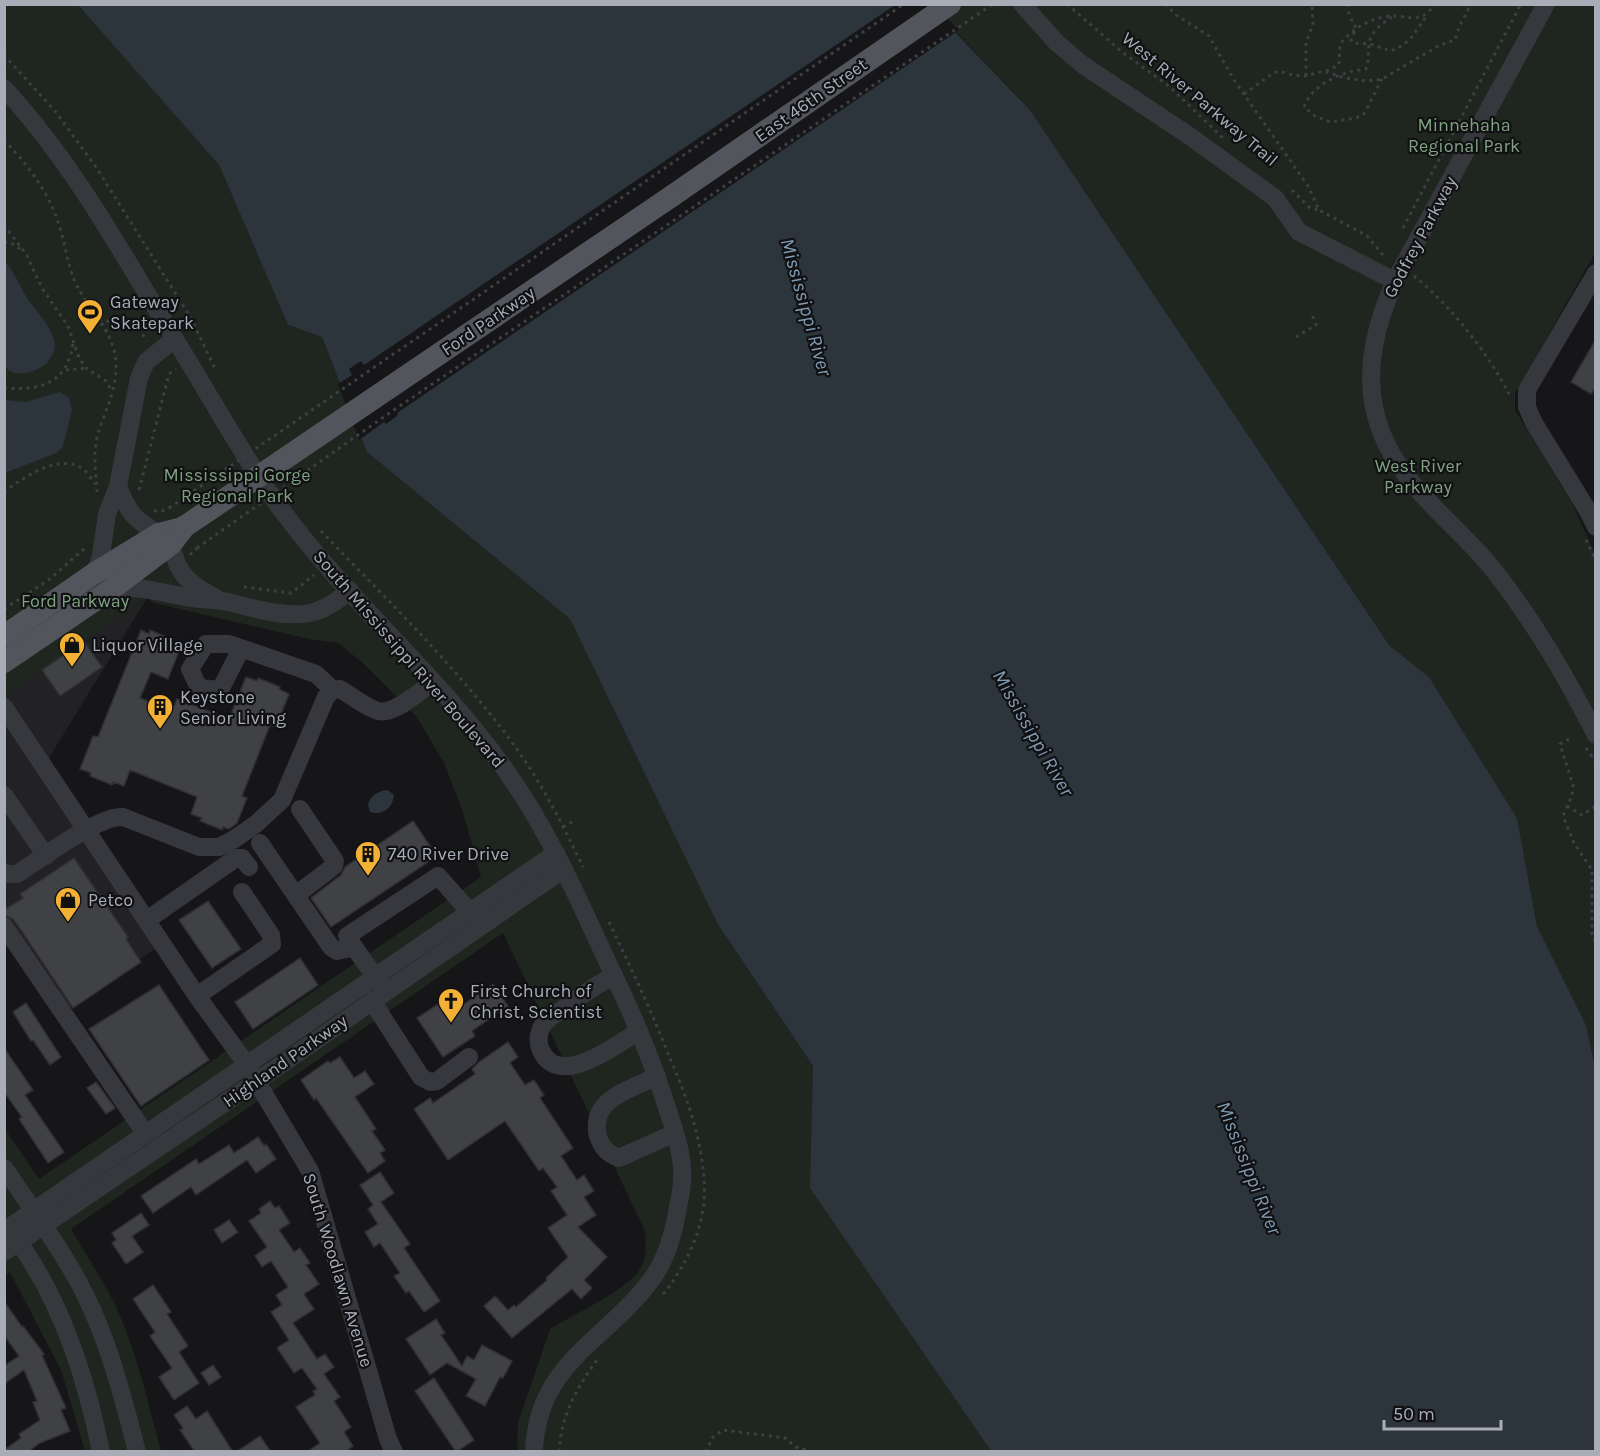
<svg xmlns="http://www.w3.org/2000/svg" width="1600" height="1456" viewBox="0 0 1600 1456" font-family="Karla,sans-serif">
<style>
.built{fill:#222225}
.green{fill:#1e261f}
.water{fill:#2c353c}
.pier{fill:#161618}
.building{fill:#404145;stroke:#303034;stroke-width:1.5}
.lines{fill:none;stroke-linecap:round;stroke-linejoin:round}
.path{stroke:#3d3f44;stroke-width:3;stroke-dasharray:3 4.5;stroke-linecap:butt}
.minor{stroke:#37383d;stroke-width:18}
.major{stroke:#53555c;stroke-width:22}
.path-bridge{stroke:#3d3f44;stroke-width:3;stroke-dasharray:3 4.5;stroke-linecap:butt}
.major-bridge{stroke:#53555c;stroke-width:22}
.labels{text-anchor:middle;dominant-baseline:central;stroke-width:4.5;stroke-linejoin:round;paint-order:stroke}
.street-label{font-size:18px;fill:#a8adb8;stroke:#111113}
.park-label{font-size:18px;fill:#7fa381;stroke:#111113}
.poi-label{font-size:18px;fill:#a8adb8;stroke:#111113;text-anchor:start}
.water-label{font-size:20px;font-style:italic;fill:#7f9bb3;stroke:#111113}
</style>
<rect width="100%" height="100%" fill="#161618"/>
<!-- built -->
<polygon class="built" points="147,598 44,766 162,944 62,1012 5,926 4,697"/>
<!-- green -->
<g class="green">
<polygon points="953,4 1595,5 1595,253 1515,393 1515,410 1572,503 1595,554 1595,1067 1586,1025 1537,926 1517,818 1429,677 1389,645 1030,110 939,14"/>
<path d="M5,5H78L219,165L288,325L322,337L367,452L570,619L717,923L813,1066L811,1188L991,1451H517L518,1423L550,1329C571,1316 624,1291 638,1272C647,1260 646,1246 645,1231L503,933L71,1229C88,1259 108,1286 121,1318C139,1361 149,1407 161,1451H85L61,1370L10,1272L5,1275V1129L39,1179L481,877L462,809L444,763L417,717L363,663L338,643L309,639L154,603L147,598L5,697Z"/>
</g>
<!-- water -->
<g class="water">
<polygon points="78,5 929,5 1030,110 1389,645 1429,677 1517,818 1537,926 1586,1025 1595,1067 1595,1451 991,1451 810,1188 813,1066 717,923 570,619 367,452 322,337 288,325 219,165"/>
<path d="M4,261C15,272 18,283 26,296C36,314 68,339 49,360C45,366 37,370 30,372C20,375 12,374 5,367Z"/>
<polygon points="60,392 69,398 72,410 63,446 56,453 5,473 5,400 25,402"/>
<path d="M386,790L389,791L394,795C393,808 382,816 370,812L368,805C370,796 377,792 386,790Z"/>
</g>
<!-- pier -->
<polygon class="pier" points="933,4 959,30 397,413 398,415 386,424 384,422 359,440 338,384 352,375 349,369 361,361 364,365 895,5"/>
<!-- building -->
<g class="building">
<polygon points="1596,339 1596,387 1591,394 1571,382"/>
<polygon points="141,630 149,634 150,630 171,639 170,642 181,646 168,679 151,672 140,698 172,711 177,699 229,719 246,677 257,681 258,678 280,687 279,689 289,694 276,727 270,725 242,796 247,798 237,823 229,829 223,827 222,830 200,821 202,818 191,814 197,797 130,770 124,786 113,782 112,785 90,776 91,773 80,769 93,736 98,737"/>
<polygon points="84,641 102,667 60,696 42,670"/>
<polygon points="413,821 437,856 331,927 311,898 341,875 345,867"/>
<polygon points="74,858 128,937 126,939 141,962 73,1008 23,933 13,919 4,915 4,910 23,898 20,894"/>
<polygon points="208,901 241,949 212,968 179,920"/>
<polygon points="300,958 318,985 253,1029 235,1002"/>
<polygon points="493,984 508,1006 472,1031 475,1036 443,1057 417,1018 449,997 457,1009"/>
<polygon points="159,985 209,1060 141,1106 89,1029"/>
<polygon points="26,1003 61,1057 50,1065 33,1040 31,1041 13,1012"/>
<polygon points="508,1042 518,1057 510,1063 525,1085 534,1080 544,1095 540,1098 573,1148 561,1156 577,1180 584,1175 594,1191 584,1197 596,1215 578,1227 607,1257 584,1280 592,1288 581,1299 572,1289 512,1338 484,1306 495,1296 508,1310 514,1305 516,1307 547,1280 546,1278 568,1257 548,1228 567,1215 551,1191 557,1187 543,1168 539,1171 505,1121 448,1160 414,1109 430,1098 433,1103 475,1074 472,1069 479,1062"/>
<polygon points="4,1048 33,1090 25,1095 64,1152 48,1163 19,1119 22,1117 4,1092"/>
<polygon points="340,1057 354,1078 365,1071 374,1084 355,1097 376,1129 372,1131 385,1150 380,1153 385,1161 368,1173 316,1098 314,1100 301,1080 328,1061 330,1063"/>
<polygon points="96,1082 115,1108 106,1114 87,1088"/>
<polygon points="258,1137 264,1146 266,1144 276,1159 256,1173 247,1160 196,1195 191,1187 153,1213 141,1196 196,1159 199,1164 229,1145 234,1153"/>
<polygon points="380,1172 394,1193 381,1202 410,1244 404,1248 440,1301 424,1312 409,1291 406,1293 394,1276 400,1273 380,1243 374,1247 365,1232 378,1224 368,1209 373,1205 360,1185"/>
<polygon points="270,1201 275,1208 279,1206 290,1223 279,1230 294,1252 300,1248 310,1263 306,1265 319,1284 304,1294 314,1309 293,1323 317,1359 325,1354 334,1367 324,1374 340,1397 334,1401 351,1427 344,1432 353,1446 345,1452 307,1452 320,1443 296,1407 315,1395 313,1391 317,1389 302,1368 294,1373 277,1348 289,1340 271,1312 282,1305 276,1295 288,1287 271,1261 262,1267 255,1256 267,1247 249,1221 261,1213 259,1209"/>
<polygon points="141,1213 149,1225 132,1236 143,1252 126,1264 112,1243 116,1240 112,1233"/>
<polygon points="229,1220 238,1232 222,1243 214,1230"/>
<polygon points="153,1285 171,1312 167,1314 188,1346 179,1352 199,1383 174,1400 159,1377 172,1368 150,1336 155,1332 133,1299"/>
<polygon points="4,1301 22,1327 23,1326 44,1354 42,1355 66,1408 61,1410 70,1431 40,1443 28,1452 4,1452 4,1450 21,1438 19,1434 40,1420 33,1402 37,1401 24,1370 4,1384 4,1366 19,1356 4,1335"/>
<polygon points="436,1319 445,1333 441,1335 462,1366 467,1356 474,1360 482,1345 512,1361 503,1378 500,1377 485,1406 466,1396 476,1379 447,1363 430,1375 406,1339"/>
<polygon points="213,1365 221,1377 209,1385 201,1373"/>
<polygon points="434,1378 474,1440 456,1452 415,1391"/>
<polygon points="187,1406 196,1419 207,1411 233,1452 195,1452 180,1430 183,1428 174,1415"/>
<polygon points="260,1436 271,1452 236,1452"/>
</g>
<g class="lines">
<!-- path -->
<g class="path">
<polyline points="1067,4 1122,52 1170,87 1224,139"/>
<polyline points="1165,4 1176,15 1209,36 1234,80 1308,186 1319,210 1367,236 1383,255"/>
<path d="M1348,4L1349,15L1356,28L1351,40L1353,43L1370,44L1391,51C1412,43 1415,31 1428,14"/>
<polyline points="4,55 55,111 96,167 191,318 216,371"/>
<path d="M1326,71L1339,65L1340,44C1352,30 1365,21 1383,17C1405,12 1419,28 1435,4"/>
<polyline points="1306,76 1306,42 1313,24 1312,4"/>
<path d="M1382,79L1364,114L1356,118L1330,122L1315,116L1304,107C1312,84 1343,71 1366,69C1370,59 1367,51 1370,40C1372,30 1385,22 1393,16"/>
<polyline points="1244,94 1269,76 1279,71 1292,75 1306,76 1324,71 1345,78 1367,81 1382,79 1440,45 1455,40 1460,25 1471,4"/>
<path d="M4,140C29,166 50,194 60,228C66,247 68,268 77,286C90,312 117,334 116,367C116,392 104,413 97,437C93,455 96,474 97,492"/>
<polyline points="1292,190 1310,208 1319,210"/>
<polyline points="4,225 26,254 42,288 68,326 79,358 86,368 106,381 112,391"/>
<polyline points="1403,228 1521,4"/>
<polyline points="4,242 11,243 23,251"/>
<path d="M1414,276C1450,305 1488,353 1509,394"/>
<polyline points="99,319 138,329"/>
<polyline points="146,324 139,329 147,341"/>
<polyline points="1296,337 1316,325 1311,312"/>
<polyline points="66,370 86,368"/>
<path d="M4,388C41,391 67,383 73,344"/>
<polyline points="139,490 169,374 176,369"/>
<path d="M4,492C23,478 59,452 83,469C88,473 92,480 95,484"/>
<polyline points="154,511 162,511 169,508"/>
<path d="M321,531C388,601 459,669 516,748C543,785 563,826 583,867"/>
<polyline points="1586,540 1596,561"/>
<polyline points="190,555 197,548"/>
<polyline points="244,587 291,593 314,575"/>
<polyline points="4,609 50,579 85,548"/>
<polyline points="1569,739 1560,744 1573,785 1572,796 1563,816 1574,843 1592,870 1592,934 1596,944"/>
<polyline points="1586,748 1596,762"/>
<polyline points="1567,806 1582,815 1596,806"/>
<polyline points="563,827 574,821"/>
<path d="M609,922C630,966 651,1010 669,1056C686,1095 701,1135 704,1179C707,1211 696,1244 680,1270C674,1279 669,1289 661,1296"/>
<path d="M559,1452C561,1416 576,1389 597,1360"/>
<polyline points="706,1452 712,1438 723,1430 785,1438 796,1447 813,1452"/>
</g>
<!-- minor -->
<g class="minor">
<polyline points="1022,4 1057,43 1083,65 1191,137 1275,198 1299,232 1395,281"/>
<path d="M1546,4L1395,281C1364,350 1358,415 1408,478C1433,510 1466,536 1492,568C1534,621 1565,675 1596,735"/>
<path d="M4,88C63,152 108,228 152,302C172,334 192,367 211,399C233,436 255,474 281,509C348,601 438,675 504,768C553,836 585,915 621,991C641,1033 657,1075 671,1120C676,1135 681,1151 682,1167C683,1180 681,1194 678,1207C674,1232 668,1255 654,1276C608,1341 537,1361 534,1452"/>
<polyline points="1596,273 1527,390 1527,407 1534,423 1588,511 1596,527"/>
<path d="M118,486C128,513 135,520 159,534"/>
<path d="M171,544C177,574 189,584 216,598"/>
<polyline points="95,573 101,556 107,514 118,486 139,378 146,362 174,339"/>
<path d="M113,588C142,586 163,593 191,598C203,600 215,599 228,602C253,608 283,618 310,613C325,610 338,600 350,591"/>
<polyline points="241,649 220,690 199,688 190,669 206,644 229,644 316,674 333,690"/>
<polyline points="4,707 197,996 247,1065 310,1171 388,1439 394,1452"/>
<polyline points="4,795 46,856"/>
<polyline points="260,843 331,947 337,951 354,947 381,985"/>
<path d="M4,872L6,874H17C39,860 99,815 123,817L199,847H219L233,840L256,824L282,800L326,697L333,690L340,689C352,696 365,707 378,711C394,715 420,691 433,682"/>
<polyline points="296,895 334,866 335,861 300,809"/>
<polyline points="147,920 236,858 242,858 249,867"/>
<polyline points="4,926 145,1133"/>
<polyline points="354,947 347,936 438,876 477,920"/>
<path d="M614,975C595,986 577,998 560,1011C555,1014 549,1018 545,1022C539,1029 537,1040 540,1048C557,1092 617,1044 639,1031"/>
<polyline points="197,996 272,944 271,935 242,892"/>
<polyline points="372,1001 421,1077 430,1082 437,1081 469,1057"/>
<path d="M657,1076C630,1090 589,1099 598,1136C602,1148 608,1154 619,1158L675,1133"/>
<path d="M4,1168C27,1201 50,1233 70,1267C104,1323 121,1389 137,1452"/>
<polyline points="4,1231 556,853"/>
<path d="M12,1233C59,1295 86,1376 101,1452"/>
<polyline points="4,1252 257,1081 564,869"/>
</g>
<!-- major -->
<g class="major">
<polyline points="672,196 950,4"/>
<polyline points="4,636 95,573 159,534 183,528"/>
<polyline points="4,662 113,588 171,544 184,527"/>
</g>
<!-- path-bridge -->
<g class="path-bridge">
<polyline points="169,508 904,4"/>
<polyline points="197,548 388,414 993,4"/>
</g>
<!-- major-bridge -->
<polyline class="major-bridge" points="184,527 672,196"/>
</g>
<!-- icons -->
<defs>
<g id="stadium-pin" transform="scale(1.35)"><path d="M0 17L-7.5 6A9.5 9.5 0 1 1 7.5 6Z" fill="#f2b134" stroke="#111113"/><path d="M0-5a6.5 5 0 1 0 0 10a6.5 5 0 1 0 0-10ZM-3.5-1.8h7v3.6h-7Z" fill="#111"/></g>
<g id="shop-pin" transform="scale(1.35)"><path d="M0 17L-7.5 6A9.5 9.5 0 1 1 7.5 6Z" fill="#f2b134" stroke="#111113"/><path d="M-5-2.5h2.3a2.7 3.5 0 0 1 5.4 0H5L5.5 6h-11ZM-1.5-2.5h3a1.5 2.3 0 0 0-3 0Z" fill="#111"/></g>
<g id="building-pin" transform="scale(1.35)"><path d="M0 17L-7.5 6A9.5 9.5 0 1 1 7.5 6Z" fill="#f2b134" stroke="#111113"/><path d="M-4-6H4V6H1V3H-1V6H-4ZM-2.5-4.3h1.7v1.8h-1.7ZM.8-4.3h1.7v1.8H.8ZM-2.5-1h1.7V.8h-1.7ZM.8-1h1.7V.8H.8Z" fill="#111"/></g>
<g id="church-pin" transform="scale(1.35)"><path d="M0 17L-7.5 6A9.5 9.5 0 1 1 7.5 6Z" fill="#f2b134" stroke="#111113"/><path d="M-1.2-6h2.4v3.5h3.3v2.4h-3.3V6h-2.4V-.1h-3.3v-2.4h3.3Z" fill="#111"/></g>
</defs>
<g fill-rule="evenodd">
<use href="#stadium-pin" x="90" y="312"/>
<use href="#shop-pin" x="72" y="645"/>
<use href="#building-pin" x="160" y="707"/>
<use href="#building-pin" x="368" y="854"/>
<use href="#shop-pin" x="68" y="900"/>
<use href="#church-pin" x="451" y="1001"/>
</g>
<g class="labels">
<!-- street labels -->
<g class="street-label">
<text transform="translate(1200 99) rotate(40)">West River Parkway Trail</text>
<text transform="translate(811 100) rotate(-35)">East 46th Street</text>
<text transform="translate(1420 237) rotate(-62)">Godfrey Parkway</text>
<text transform="translate(488 321) rotate(-34)">Ford Parkway</text>
<text transform="translate(409 659) rotate(49)">South Mississippi River Boulevard</text>
<text transform="translate(285 1061) rotate(-35)">Highland Parkway</text>
<text transform="translate(338 1270) rotate(73)">South Woodlawn Avenue</text>
</g>
<!-- park labels -->
<g class="park-label">
<text x="1464" y="125">Minnehaha<tspan x="1464" dy="21">Regional Park</tspan></text>
<text x="1418" y="466">West River<tspan x="1418" dy="21">Parkway</tspan></text>
<text x="237" y="475">Mississippi Gorge<tspan x="237" dy="21">Regional Park</tspan></text>
<text x="75" y="601">Ford Parkway</text>
</g>
<!-- poi labels -->
<g class="poi-label">
<text x="110" y="302">Gateway<tspan x="110" dy="21">Skatepark</tspan></text>
<text x="92" y="645">Liquor Village</text>
<text x="180" y="697">Keystone<tspan x="180" dy="21">Senior Living</tspan></text>
<text x="388" y="854">740 River Drive</text>
<text x="88" y="900">Petco</text>
<text x="470" y="991">First Church of<tspan x="470" dy="21">Christ, Scientist</tspan></text>
</g>
<!-- water labels -->
<g class="water-label">
<text transform="translate(806 307) rotate(74)">Mississippi River</text>
<text transform="translate(1033 733) rotate(60)">Mississippi River</text>
<text transform="translate(1249 1168) rotate(68)">Mississippi River</text>
</g>
</g>
<!-- border -->
<rect width="1600" height="1456" fill="none" stroke="#a8adb8" stroke-width="12"/>
<!-- scale -->
<path d="M1384 1420v9h117v-9" fill="none" stroke="#a8adb8" stroke-width="3"/>
<text x="1393" y="1420" font-size="18" fill="#a8adb8" stroke="#111113" stroke-width="4.5" paint-order="stroke">50 m</text>
</svg>
